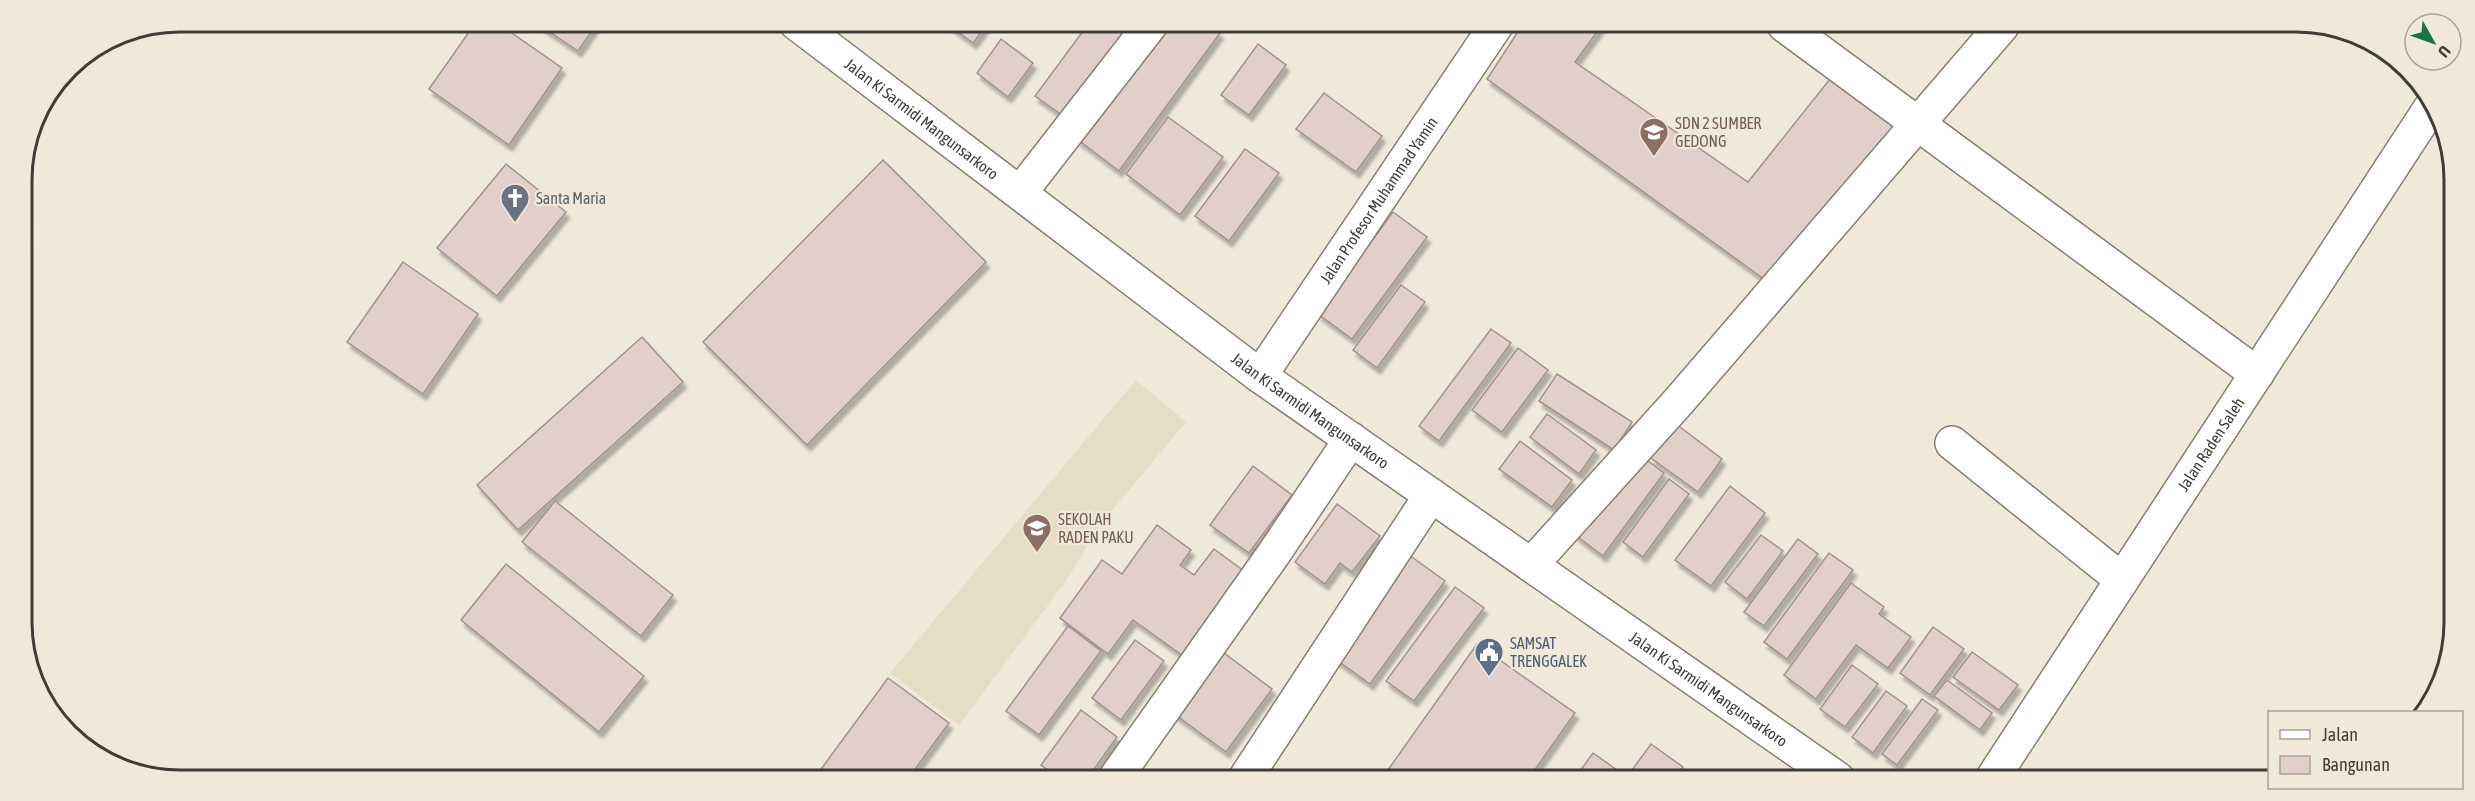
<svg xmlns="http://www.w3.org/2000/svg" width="2475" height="801" viewBox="0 0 2475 801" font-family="'Asap Condensed',sans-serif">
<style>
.built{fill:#e7dcc6}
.building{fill:#e2cfca;stroke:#a3918d;stroke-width:1.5;filter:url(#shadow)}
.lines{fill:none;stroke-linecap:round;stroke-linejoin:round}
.minor-casing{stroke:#878072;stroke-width:36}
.major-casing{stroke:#878072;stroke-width:36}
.minor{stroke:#fff;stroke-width:33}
.major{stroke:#fff;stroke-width:33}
.labels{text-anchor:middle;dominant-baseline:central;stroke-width:4.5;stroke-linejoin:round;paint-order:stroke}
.street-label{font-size:16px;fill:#3f3d37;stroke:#f0e9da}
.education-label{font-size:16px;fill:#785e54;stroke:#f0e9da;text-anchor:start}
.worship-label{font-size:16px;fill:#5b616d;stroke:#f0e9da;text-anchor:start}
.service-label{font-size:16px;fill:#4e5e75;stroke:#f0e9da;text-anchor:start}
.rim{fill:none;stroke:#3f3d37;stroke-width:3}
</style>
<defs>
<filter id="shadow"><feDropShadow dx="3.5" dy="6" stdDeviation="1.5" flood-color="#0004"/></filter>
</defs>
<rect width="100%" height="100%" fill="#f0e9da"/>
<!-- built -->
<polygon class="built" points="1136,380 1186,422 1100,525 1066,581 959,725 890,673"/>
<!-- building -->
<g class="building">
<polygon points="476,22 496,22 562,68 509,145 429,89"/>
<polygon points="535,22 598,22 578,51"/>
<polygon points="946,23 988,23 973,43"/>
<polygon points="1089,23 1132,23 1069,120 1035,96"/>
<polygon points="1162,23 1207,24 1220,33 1119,171 1077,139"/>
<polygon points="1523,24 1602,25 1575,62 1748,182 1834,74 1906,133 1775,287 1487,79"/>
<polygon points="1001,39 1033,63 1008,97 977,73"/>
<polygon points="1258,44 1286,65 1249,115 1221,95"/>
<polygon points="1324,93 1382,136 1356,172 1296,129"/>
<polygon points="1168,117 1223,157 1180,215 1126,174"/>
<polygon points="1245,149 1279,173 1229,241 1195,216"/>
<polygon points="883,160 986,262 807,445 703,342"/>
<polygon points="506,164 566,212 497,296 437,248"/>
<polygon points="1393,212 1427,237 1352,339 1318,314"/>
<polygon points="403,262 478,314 423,394 347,342"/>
<polygon points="1401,285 1425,302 1377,368 1353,350"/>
<polygon points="1491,329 1511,343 1439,441 1419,426"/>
<polygon points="642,337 683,382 518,530 477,485"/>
<polygon points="1518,348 1548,370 1502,432 1472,410"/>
<polygon points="1557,374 1632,422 1614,450 1539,401"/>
<polygon points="1547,414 1596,450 1579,474 1530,437"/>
<polygon points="1676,424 1722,459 1698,492 1651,458"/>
<polygon points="1520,441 1572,480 1552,507 1499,469"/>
<polygon points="1635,451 1664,473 1603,556 1574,534"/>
<polygon points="1253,466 1292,495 1249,553 1210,525"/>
<polygon points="1669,479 1689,494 1643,557 1623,542"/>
<polygon points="1730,486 1765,513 1711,586 1675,560"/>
<polygon points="555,501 673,595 641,636 522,542"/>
<polygon points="1337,504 1380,536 1352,572 1340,563 1325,584 1295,562"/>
<polygon points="1157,525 1191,550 1180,565 1194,575 1214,549 1252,577 1190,661 1133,620 1108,654 1060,618 1102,560 1122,574"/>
<polygon points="1761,535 1783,551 1747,599 1725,582"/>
<polygon points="1798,539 1818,554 1764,626 1744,612"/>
<polygon points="1829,553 1853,570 1787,659 1764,642"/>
<polygon points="1409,555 1445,581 1370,684 1334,658"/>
<polygon points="506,564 644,676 599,732 461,620"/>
<polygon points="1851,583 1884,607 1879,614 1911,637 1888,668 1856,645 1816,699 1784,675"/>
<polygon points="1455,587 1484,608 1414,701 1386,681"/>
<polygon points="1068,626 1101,651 1039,735 1006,711"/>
<polygon points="1933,627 1964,649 1930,695 1900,673"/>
<polygon points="1135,640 1164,661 1121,720 1092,698"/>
<polygon points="1477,644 1575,713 1529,778 1383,777"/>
<polygon points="1216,647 1272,689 1226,752 1169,710"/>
<polygon points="1972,652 2018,685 1999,710 1953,677"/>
<polygon points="1852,665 1878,684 1845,727 1820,709"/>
<polygon points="888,678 949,723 910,776 816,776"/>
<polygon points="1947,680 1992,713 1980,730 1934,696"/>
<polygon points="1886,691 1907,706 1873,753 1852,737"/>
<polygon points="1922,699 1938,710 1897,765 1882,754"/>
<polygon points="1081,710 1117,737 1092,772 1099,777 1057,777 1041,765"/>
<polygon points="1651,744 1683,767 1674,778 1575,778 1593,753 1627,777"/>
</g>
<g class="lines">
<!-- minor casing -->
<g class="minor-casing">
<g id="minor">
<polyline points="1784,25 2257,374"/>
<polyline points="1020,193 1152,23"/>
<path id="s1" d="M1260,376L1497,24"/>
<polyline points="1952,443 2122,580"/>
<polyline points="1531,565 1679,401 2002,26"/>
<polyline points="1116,777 1275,552 1351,439"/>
<polyline points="1246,777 1431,495"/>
<path id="s2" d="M1992,779L2431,107"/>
</g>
</g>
<!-- major casing -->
<g class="major-casing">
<g id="major">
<path id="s3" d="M796,23L1260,376L1838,779"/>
</g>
</g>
<!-- minor -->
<use href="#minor" class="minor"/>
<!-- major -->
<use href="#major" class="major"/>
</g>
<!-- icons -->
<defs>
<g id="school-pin" transform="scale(1.5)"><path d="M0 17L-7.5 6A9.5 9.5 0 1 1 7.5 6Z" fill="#8d6e63" stroke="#f0e9da"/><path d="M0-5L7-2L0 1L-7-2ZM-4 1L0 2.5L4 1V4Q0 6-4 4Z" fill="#fff"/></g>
<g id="church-pin" transform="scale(1.5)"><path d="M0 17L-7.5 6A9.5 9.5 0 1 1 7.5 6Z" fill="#6b7280" stroke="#f0e9da"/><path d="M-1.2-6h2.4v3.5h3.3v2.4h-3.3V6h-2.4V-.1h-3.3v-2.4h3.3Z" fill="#fff"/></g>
<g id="civic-pin" transform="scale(1.5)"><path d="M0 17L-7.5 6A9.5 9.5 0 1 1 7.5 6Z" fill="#5c6f8a" stroke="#f0e9da"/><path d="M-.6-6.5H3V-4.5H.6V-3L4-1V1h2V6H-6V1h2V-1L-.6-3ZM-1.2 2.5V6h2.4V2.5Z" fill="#fff"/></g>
</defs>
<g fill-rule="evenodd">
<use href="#school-pin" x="1654" y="132"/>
<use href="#church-pin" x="515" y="198"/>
<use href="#school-pin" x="1037" y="528"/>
<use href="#civic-pin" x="1489" y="652"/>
</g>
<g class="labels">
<!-- street labels -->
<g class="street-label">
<text stroke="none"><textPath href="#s3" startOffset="158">Jalan Ki Sarmidi Mangunsarkoro</textPath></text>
<text stroke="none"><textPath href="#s1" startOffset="212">Jalan Profesor Muhammad Yamin</textPath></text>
<text stroke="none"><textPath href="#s3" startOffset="644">Jalan Ki Sarmidi Mangunsarkoro</textPath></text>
<text stroke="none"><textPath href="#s2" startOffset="400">Jalan Raden Saleh</textPath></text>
<text stroke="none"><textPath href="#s3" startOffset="1130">Jalan Ki Sarmidi Mangunsarkoro</textPath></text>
</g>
<!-- education labels -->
<g class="education-label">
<text x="1675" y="123">SDN 2 SUMBER<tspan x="1675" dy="18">GEDONG</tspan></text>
<text x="1058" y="519">SEKOLAH<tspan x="1058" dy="18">RADEN PAKU</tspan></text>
</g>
<!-- worship labels -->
<g class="worship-label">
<text x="536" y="198">Santa Maria</text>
</g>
<!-- service labels -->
<g class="service-label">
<text x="1510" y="643">SAMSAT<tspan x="1510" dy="18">TRENGGALEK</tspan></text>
</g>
</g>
<!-- crop -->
<path d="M0 0H2475V801H0ZM180 32H2296A148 148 0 0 1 2444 180V622A148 148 0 0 1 2296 770H180A148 148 0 0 1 32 622V180A148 148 0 0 1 180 32Z" fill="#f0e9da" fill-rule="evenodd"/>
<path class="rim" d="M180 32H2296A148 148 0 0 1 2444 180V622A148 148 0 0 1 2296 770H180A148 148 0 0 1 32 622V180A148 148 0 0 1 180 32Z"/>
<!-- legend -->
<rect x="2268" y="711" width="195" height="78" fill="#f0e9da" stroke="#a9a499" stroke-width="1.5"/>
<rect x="2280" y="730" width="30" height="9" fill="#ffffff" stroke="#a9a499" stroke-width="1.5"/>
<text x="2322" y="741" font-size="18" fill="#3f3d37">Jalan</text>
<rect x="2280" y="756" width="30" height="18" fill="#e2cfca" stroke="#a9a499" stroke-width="1.5"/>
<text x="2322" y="771" font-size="18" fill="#3f3d37">Bangunan</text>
<!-- north arrow -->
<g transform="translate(2433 42) rotate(130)"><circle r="28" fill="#f0e9da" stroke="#a9a499" stroke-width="1.5"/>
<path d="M0-4.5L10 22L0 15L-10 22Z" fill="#197449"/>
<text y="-9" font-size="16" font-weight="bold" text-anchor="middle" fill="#3f3d37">U</text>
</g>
</svg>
